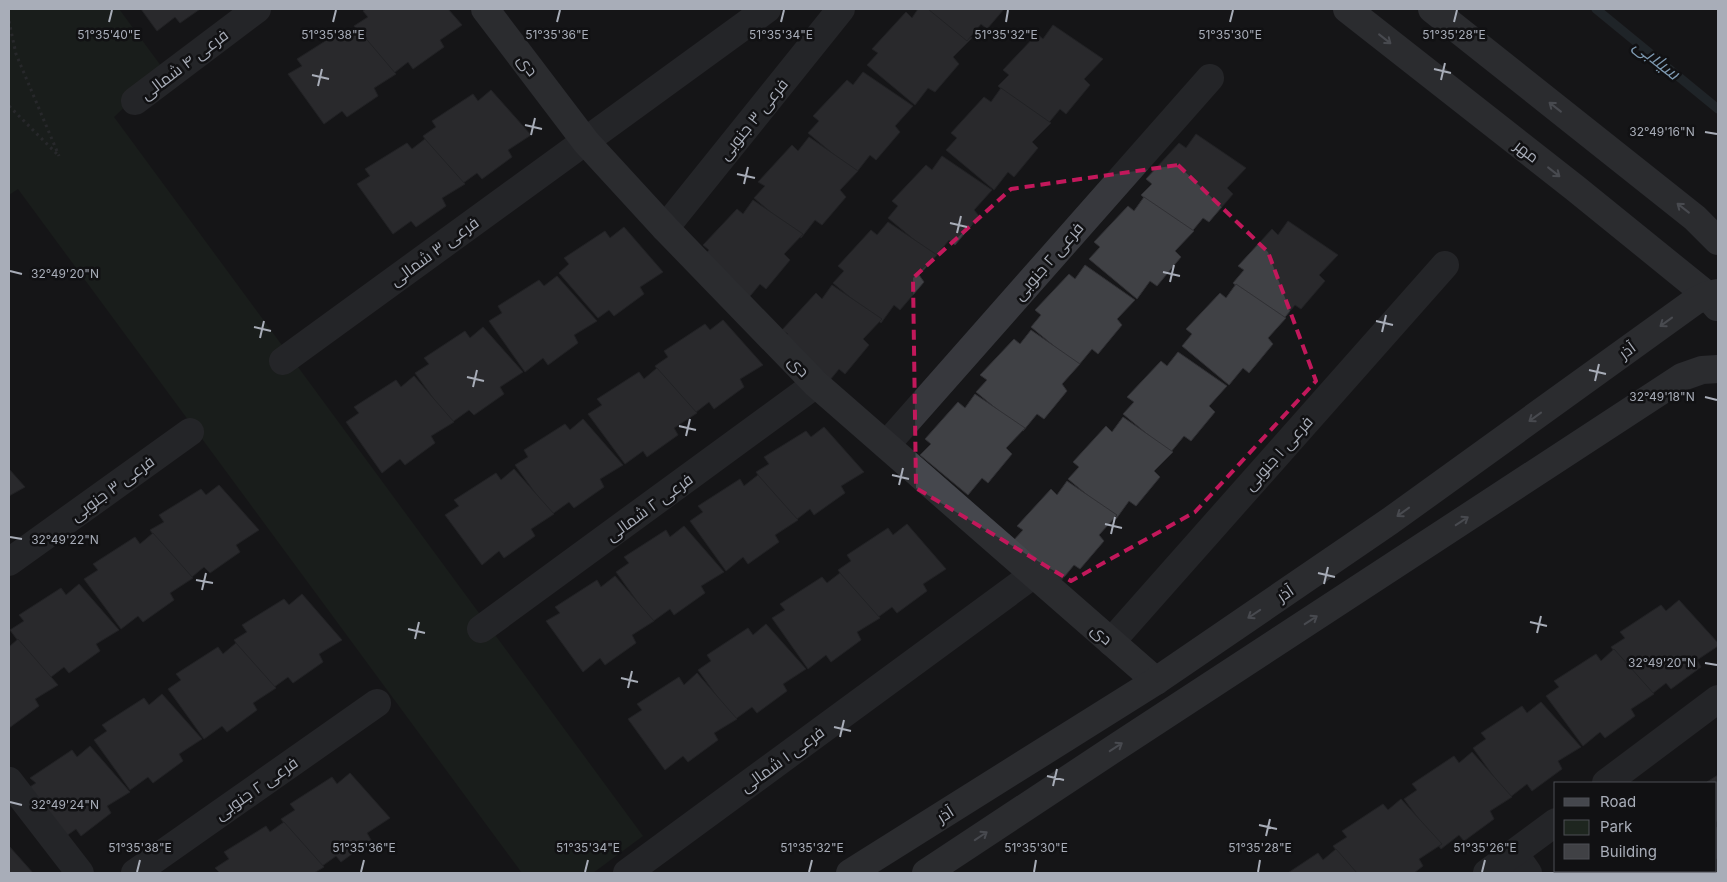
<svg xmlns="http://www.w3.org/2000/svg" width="1727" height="882" viewBox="0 0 1727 882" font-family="Inter,Cairo,sans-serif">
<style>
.green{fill:#1e261f}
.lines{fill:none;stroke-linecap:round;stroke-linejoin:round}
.stream{stroke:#2c353c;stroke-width:9}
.building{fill:#404145;stroke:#303034}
.path{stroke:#3d3f44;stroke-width:3;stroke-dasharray:2.5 4;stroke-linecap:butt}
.street{stroke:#37383d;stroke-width:28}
.secondary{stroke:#45474d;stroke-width:28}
.oneway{stroke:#858993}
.marked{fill:none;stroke:#c2185b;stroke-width:4;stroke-dasharray:10 6;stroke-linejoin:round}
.ticks{fill:none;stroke:#a8adb8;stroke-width:2}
.labels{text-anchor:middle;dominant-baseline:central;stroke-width:5;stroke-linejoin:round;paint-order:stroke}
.street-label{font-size:16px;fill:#a8adb8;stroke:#111113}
.water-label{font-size:18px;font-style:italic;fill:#7f9bb3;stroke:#111113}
.ticks-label{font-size:12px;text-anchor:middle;fill:#a8adb8;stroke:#111113;stroke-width:5;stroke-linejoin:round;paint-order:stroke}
</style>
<rect width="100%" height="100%" fill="#161618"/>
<!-- green -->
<polygon class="green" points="9,9 119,9 164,70 114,117 643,836 593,873 522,873 18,189 9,195"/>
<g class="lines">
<!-- stream -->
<polyline class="stream" points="1596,9 1718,109"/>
</g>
<!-- building -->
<g class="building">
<polygon points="141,9 200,9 180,23 175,17 157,31"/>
<polygon points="366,9 448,9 462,25 440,40 444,47 413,69 408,62 390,76 354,26 368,17 363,11"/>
<polygon points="918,9 929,9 972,38 953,57 959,64 935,92 928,88 915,105 867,65 878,53 872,49 906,12 912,18"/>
<polygon points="928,9 1004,9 987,29 981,24 967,41"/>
<polygon points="1053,25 1103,59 1084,79 1090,85 1066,114 1060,109 1046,126 998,86 1009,75 1003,70 1037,34 1043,39"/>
<polygon points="357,28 396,74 374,88 378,96 347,117 342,111 324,124 288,74 302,66 297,59 338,33 343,39"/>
<polygon points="863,72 913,106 895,126 900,132 876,160 870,155 856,173 808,133 819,121 813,116 847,80 853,85"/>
<polygon points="1001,88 1051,123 1032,142 1038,148 1014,177 1008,172 994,190 946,150 957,138 951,133 984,97 991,102"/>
<polygon points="491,90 531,135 508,150 512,157 482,179 477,173 459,186 423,136 436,127 432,121 473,94 478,101"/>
<polygon points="1196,134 1246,168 1227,188 1233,194 1209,222 1203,218 1189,235 1141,195 1152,184 1146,179 1179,143 1186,148"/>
<polygon points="809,137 858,171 840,190 846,197 822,225 815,220 801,238 754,198 765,186 758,182 792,145 798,151"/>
<polygon points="425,139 465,184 442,198 446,206 416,227 411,221 393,234 357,184 370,176 365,169 407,143 412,149"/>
<polygon points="942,156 992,190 974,210 979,216 955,245 949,240 935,257 888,218 898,206 892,201 926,165 932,170"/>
<polygon points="1144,197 1194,231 1175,251 1181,257 1157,286 1150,281 1137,299 1089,259 1100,247 1094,242 1128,206 1134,211"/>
<polygon points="753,200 803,234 784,254 790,260 766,289 760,284 746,301 700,260 709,250 703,245 737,209 743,214"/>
<polygon points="1288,221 1338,255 1319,275 1325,281 1301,309 1295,305 1281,322 1233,283 1244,270 1238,266 1272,229 1278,235"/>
<polygon points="888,222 937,255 919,275 924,282 900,310 894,305 881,323 833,283 844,271 838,266 871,230 877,235"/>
<polygon points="624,227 663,272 640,287 644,294 614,316 609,310 598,318 559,273 569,264 564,258 605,231 610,238"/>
<polygon points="1085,265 1135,300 1117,319 1122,325 1098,354 1092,349 1078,366 1031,327 1041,315 1035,310 1069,274 1075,279"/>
<polygon points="557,276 597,321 574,335 578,343 548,365 543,358 525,372 489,321 502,313 498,306 539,280 544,286"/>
<polygon points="1236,284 1286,318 1268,338 1273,344 1249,373 1243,368 1229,385 1182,346 1192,334 1186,329 1220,293 1226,298"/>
<polygon points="832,285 882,319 863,339 869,345 845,374 839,369 825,386 780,343 788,334 782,330 816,293 822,299"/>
<polygon points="723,320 763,365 740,379 744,387 714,409 709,402 691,416 655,366 668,357 664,351 705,324 710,330"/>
<polygon points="483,327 523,372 500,387 504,394 474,415 469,410 451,423 415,373 429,364 424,358 465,331 470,338"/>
<polygon points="1031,330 1080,364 1062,384 1067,391 1044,419 1037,414 1023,431 976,392 987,380 980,375 1014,339 1020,344"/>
<polygon points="1178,352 1227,386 1209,406 1215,412 1191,441 1184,436 1170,453 1123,414 1134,402 1127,397 1161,361 1167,366"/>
<polygon points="657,368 697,413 674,428 678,435 647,457 643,451 625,464 588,414 602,405 597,399 639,372 644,379"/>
<polygon points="414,376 454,422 431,436 435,443 405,465 400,459 382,473 346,422 359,413 354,407 396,380 401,387"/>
<polygon points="975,394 1025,428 1006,448 1012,454 988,483 982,478 968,495 920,455 931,444 925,439 958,402 965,408"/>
<polygon points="1123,417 1173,452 1154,471 1160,477 1136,506 1129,501 1116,519 1068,479 1079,467 1073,462 1106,426 1112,432"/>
<polygon points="583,419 623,465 600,479 604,487 574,508 569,502 551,515 515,465 528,457 524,450 565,424 570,430"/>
<polygon points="824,427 864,472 841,486 845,493 814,515 810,509 792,523 756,472 769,464 764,457 806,431 811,437"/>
<polygon points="9,469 25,487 9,496"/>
<polygon points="514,469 554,514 531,529 535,536 504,558 499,551 482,565 445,515 459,506 454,500 496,473 501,480"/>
<polygon points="758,475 798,520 775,535 779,542 748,564 743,557 726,571 690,521 703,512 698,506 740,479 744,486"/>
<polygon points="1067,481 1117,515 1099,535 1104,541 1080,569 1074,565 1060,582 1012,542 1023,530 1017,526 1051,489 1057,495"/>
<polygon points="219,485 259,530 236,545 240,552 210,573 204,567 187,581 150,530 164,522 159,515 201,489 206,495"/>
<polygon points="907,524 946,569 923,584 927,591 897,613 892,607 874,620 838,570 851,561 847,555 888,528 893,535"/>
<polygon points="684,526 724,572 701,586 705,593 674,615 670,609 652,622 616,572 629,563 624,557 666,530 670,537"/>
<polygon points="153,533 193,578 170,593 174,600 143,622 138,616 121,629 84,579 98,570 93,564 135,537 140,544"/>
<polygon points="840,573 880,618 857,632 861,640 831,662 826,655 808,669 772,618 785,610 780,604 822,577 827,583"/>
<polygon points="615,576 654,621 632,635 636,643 605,665 600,658 583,672 546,621 560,613 555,607 597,580 601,587"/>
<polygon points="79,584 119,630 96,644 100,651 69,673 64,667 47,680 10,630 24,621 19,615 61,588 66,595"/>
<polygon points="302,594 342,640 319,654 323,662 293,683 288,677 270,690 234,640 247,632 242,625 284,599 289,605"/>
<polygon points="1679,600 1718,643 1718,646 1697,660 1701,667 1671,689 1666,683 1648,697 1611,647 1625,638 1620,632 1661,605 1666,611"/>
<polygon points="766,624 806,669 783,684 787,691 757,713 752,707 734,720 698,670 711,661 707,655 748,628 753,635"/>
<polygon points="18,639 58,685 35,699 39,706 9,728 9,647"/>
<polygon points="236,643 276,688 253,703 257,710 227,732 222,726 204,739 168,689 181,680 176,674 218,647 223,654"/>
<polygon points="1614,649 1654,694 1631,709 1635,716 1605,738 1600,732 1583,746 1546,696 1559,687 1554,681 1596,654 1601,661"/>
<polygon points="697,673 737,719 714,733 718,740 688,762 683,756 665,770 628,719 642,710 637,704 679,677 684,685"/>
<polygon points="162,694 202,739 179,754 183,761 153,783 148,777 130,790 94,740 107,731 102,725 144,698 149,705"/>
<polygon points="1541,702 1581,747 1558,761 1562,769 1532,791 1527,784 1509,798 1473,748 1486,739 1481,733 1522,706 1527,713"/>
<polygon points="90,746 130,792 107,806 111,813 81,836 76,829 59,841 22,792 36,783 30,778 72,750 77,757"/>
<polygon points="1472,752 1512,797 1490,811 1494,819 1464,841 1459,835 1441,849 1404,799 1417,790 1412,784 1454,756 1459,763"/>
<polygon points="350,773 390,818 367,833 371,840 341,862 336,856 318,869 281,819 295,810 290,804 332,777 337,784"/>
<polygon points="1718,775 1718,823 1716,820 1716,783 1707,782"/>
<polygon points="1401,799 1442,844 1419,859 1423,866 1414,873 1354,873 1333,846 1347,837 1342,831 1383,804 1388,810"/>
<polygon points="284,822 324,867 314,873 220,873 215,868 229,859 224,852 266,826 270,832"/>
<polygon points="1716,827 1718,830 1718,857 1716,859"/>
<polygon points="9,846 33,873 9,873"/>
<polygon points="1336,849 1357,873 1288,873 1318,853 1323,860"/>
<polygon points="1586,871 1641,871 1643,873 1583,873"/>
<polygon points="1642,871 1713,871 1710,873 1644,873"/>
</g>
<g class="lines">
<!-- path -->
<g class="path">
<polyline points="9,21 16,54 59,156"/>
<polyline points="9,106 57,154"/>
</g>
<!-- street -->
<g class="street">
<polyline points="135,101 257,9"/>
<polyline points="665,228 841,9"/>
<polyline points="283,361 767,9"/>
<polyline points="886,445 1210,78"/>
<polyline points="9,562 190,432"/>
<polyline points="481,629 816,384"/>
<polyline points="1111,642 1445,265"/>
<polyline points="9,781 80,873"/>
<polyline points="1606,783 1718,699"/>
<polyline points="1514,853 1528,873"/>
<polyline points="135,873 377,703"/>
<polyline points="627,873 1034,574"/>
<polyline points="1487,873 1556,822"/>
</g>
<!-- secondary -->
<g class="secondary">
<polyline points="485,9 586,142 665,228 816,384 1156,681"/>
<polyline points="1347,9 1575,188 1707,295 1717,307"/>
<polyline points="1432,9 1695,218 1718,241"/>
<polyline points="850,873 1156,681 1390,521 1695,301 1707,295 1718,293"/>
<polyline points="926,873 1118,746 1682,377 1702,370 1718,369"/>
</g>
</g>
<!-- one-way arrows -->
<defs><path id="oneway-shaft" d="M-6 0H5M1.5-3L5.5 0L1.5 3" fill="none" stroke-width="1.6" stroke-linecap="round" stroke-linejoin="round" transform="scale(1.25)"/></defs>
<g class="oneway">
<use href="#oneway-shaft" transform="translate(1385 39) rotate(38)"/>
<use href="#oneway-shaft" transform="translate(1555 107) rotate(-142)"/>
<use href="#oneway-shaft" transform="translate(1554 172) rotate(38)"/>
<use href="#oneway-shaft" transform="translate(1683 208) rotate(-142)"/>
<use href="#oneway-shaft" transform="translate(1666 322) rotate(144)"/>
<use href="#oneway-shaft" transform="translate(1535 417) rotate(144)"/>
<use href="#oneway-shaft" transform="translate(1403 512) rotate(144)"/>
<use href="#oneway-shaft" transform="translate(1462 521) rotate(-33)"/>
<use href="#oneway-shaft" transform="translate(1254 614) rotate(146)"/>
<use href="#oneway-shaft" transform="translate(1311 620) rotate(-33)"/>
<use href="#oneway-shaft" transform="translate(1116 747) rotate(-33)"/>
<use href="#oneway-shaft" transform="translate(981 836) rotate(-34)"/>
</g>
<!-- marked area -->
<path d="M0 0H1727V882H0ZM1178,165L1268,252L1316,381L1195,512L1071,581L916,488L913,278L1011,189Z" fill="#161618" fill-opacity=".55" fill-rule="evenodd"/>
<path class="marked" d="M1178,165L1268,252L1316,381L1195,512L1071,581L916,488L913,278L1011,189Z"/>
<!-- ticks -->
<path class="ticks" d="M109,22L112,10M333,22L336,10M557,22L560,10M781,22L784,10M1006,22L1008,10M1230,22L1233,10M1454,22L1457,10M1434,69L1451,73M312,75L329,79M1441,80L1445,63M318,86L322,69M525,125L542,129M1705,132L1717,134M531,135L535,118M737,174L755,178M744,184L748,167M950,223L967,227M957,233L961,216M10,271L22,274M1163,272L1180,276M1170,282L1174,265M1376,321L1393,325M254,327L271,331M1382,332L1386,315M260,338L264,321M1589,370L1606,374M467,377L484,381M1595,381L1599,364M473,387L477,370M1705,397L1717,400M679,426L696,430M686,436L690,419M892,475L909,479M899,485L903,468M1105,524L1122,528M1111,534L1115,517M10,537L22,539M1318,573L1335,577M196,580L213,583M1324,584L1328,567M202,590L206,573M1530,622L1547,626M408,629L425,633M1537,633L1541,616M415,639L419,622M1705,663L1717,665M621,678L638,682M628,688L632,671M834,727L851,731M840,737L844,720M1047,776L1064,780M1053,786L1057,769M10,802L22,805M1259,825L1277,829M1266,836L1270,819M137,872L140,860M361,872L364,860M585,872L588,860M809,872L812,860M1034,872L1036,860M1258,872L1260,860M1482,872L1485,860"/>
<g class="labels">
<!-- street labels -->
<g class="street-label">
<text transform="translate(184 64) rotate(-37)">فرعی ۴ شمالی</text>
<text transform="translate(528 65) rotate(53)">دی</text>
<text transform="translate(753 119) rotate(-51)">فرعی ۳ جنوبی</text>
<text transform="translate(1527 151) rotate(38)">مهر</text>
<text transform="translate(434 251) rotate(-36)">فرعی ۳ شمالی</text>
<text transform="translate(1048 261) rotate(-49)">فرعی ۲ جنوبی</text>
<text transform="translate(1627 350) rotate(-36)">آذر</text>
<text transform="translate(799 366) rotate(46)">دی</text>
<text transform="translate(1278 453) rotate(-48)">فرعی ۱ جنوبی</text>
<text transform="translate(112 488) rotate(-36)">فرعی ۳ جنوبی</text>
<text transform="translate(649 507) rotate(-36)">فرعی ۲ شمالی</text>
<text transform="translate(1285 593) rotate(-34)">آذر</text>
<text transform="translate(1102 634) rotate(41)">دی</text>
<text transform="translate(782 759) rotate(-36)">فرعی ۱ شمالی</text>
<text transform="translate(256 788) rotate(-35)">فرعی ۲ جنوبی</text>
<text transform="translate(945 814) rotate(-32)">آذر</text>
</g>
<!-- water labels -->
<g class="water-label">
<text transform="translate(1657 59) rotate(39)">سیلابی</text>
</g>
</g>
<g class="ticks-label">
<text x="109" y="39">51°35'40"E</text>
<text x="333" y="39">51°35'38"E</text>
<text x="557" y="39">51°35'36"E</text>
<text x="781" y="39">51°35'34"E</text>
<text x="1006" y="39">51°35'32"E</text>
<text x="1230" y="39">51°35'30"E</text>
<text x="1454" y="39">51°35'28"E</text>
<text x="1662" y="136">32°49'16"N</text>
<text x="65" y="278">32°49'20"N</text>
<text x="1662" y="401">32°49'18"N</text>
<text x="65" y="544">32°49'22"N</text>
<text x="1662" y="667">32°49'20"N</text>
<text x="65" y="809">32°49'24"N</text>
<text x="140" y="852">51°35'38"E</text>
<text x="364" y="852">51°35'36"E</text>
<text x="588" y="852">51°35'34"E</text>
<text x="812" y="852">51°35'32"E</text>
<text x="1036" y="852">51°35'30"E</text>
<text x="1260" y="852">51°35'28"E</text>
<text x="1485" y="852">51°35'26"E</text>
</g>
<!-- border -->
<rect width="1727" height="882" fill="none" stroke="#a8adb8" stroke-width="20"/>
<!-- legend -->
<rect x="1554" y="782" width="162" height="90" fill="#111113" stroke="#4d4f55"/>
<rect x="1564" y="798" width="25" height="8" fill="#45474d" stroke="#4d4f55"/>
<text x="1600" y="807" font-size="15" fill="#a8adb8">Road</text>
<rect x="1564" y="820" width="25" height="15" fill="#1e261f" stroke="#4d4f55"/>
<text x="1600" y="832" font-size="15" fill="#a8adb8">Park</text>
<rect x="1564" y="844" width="25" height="15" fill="#404145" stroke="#4d4f55"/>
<text x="1600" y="857" font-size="15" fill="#a8adb8">Building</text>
</svg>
